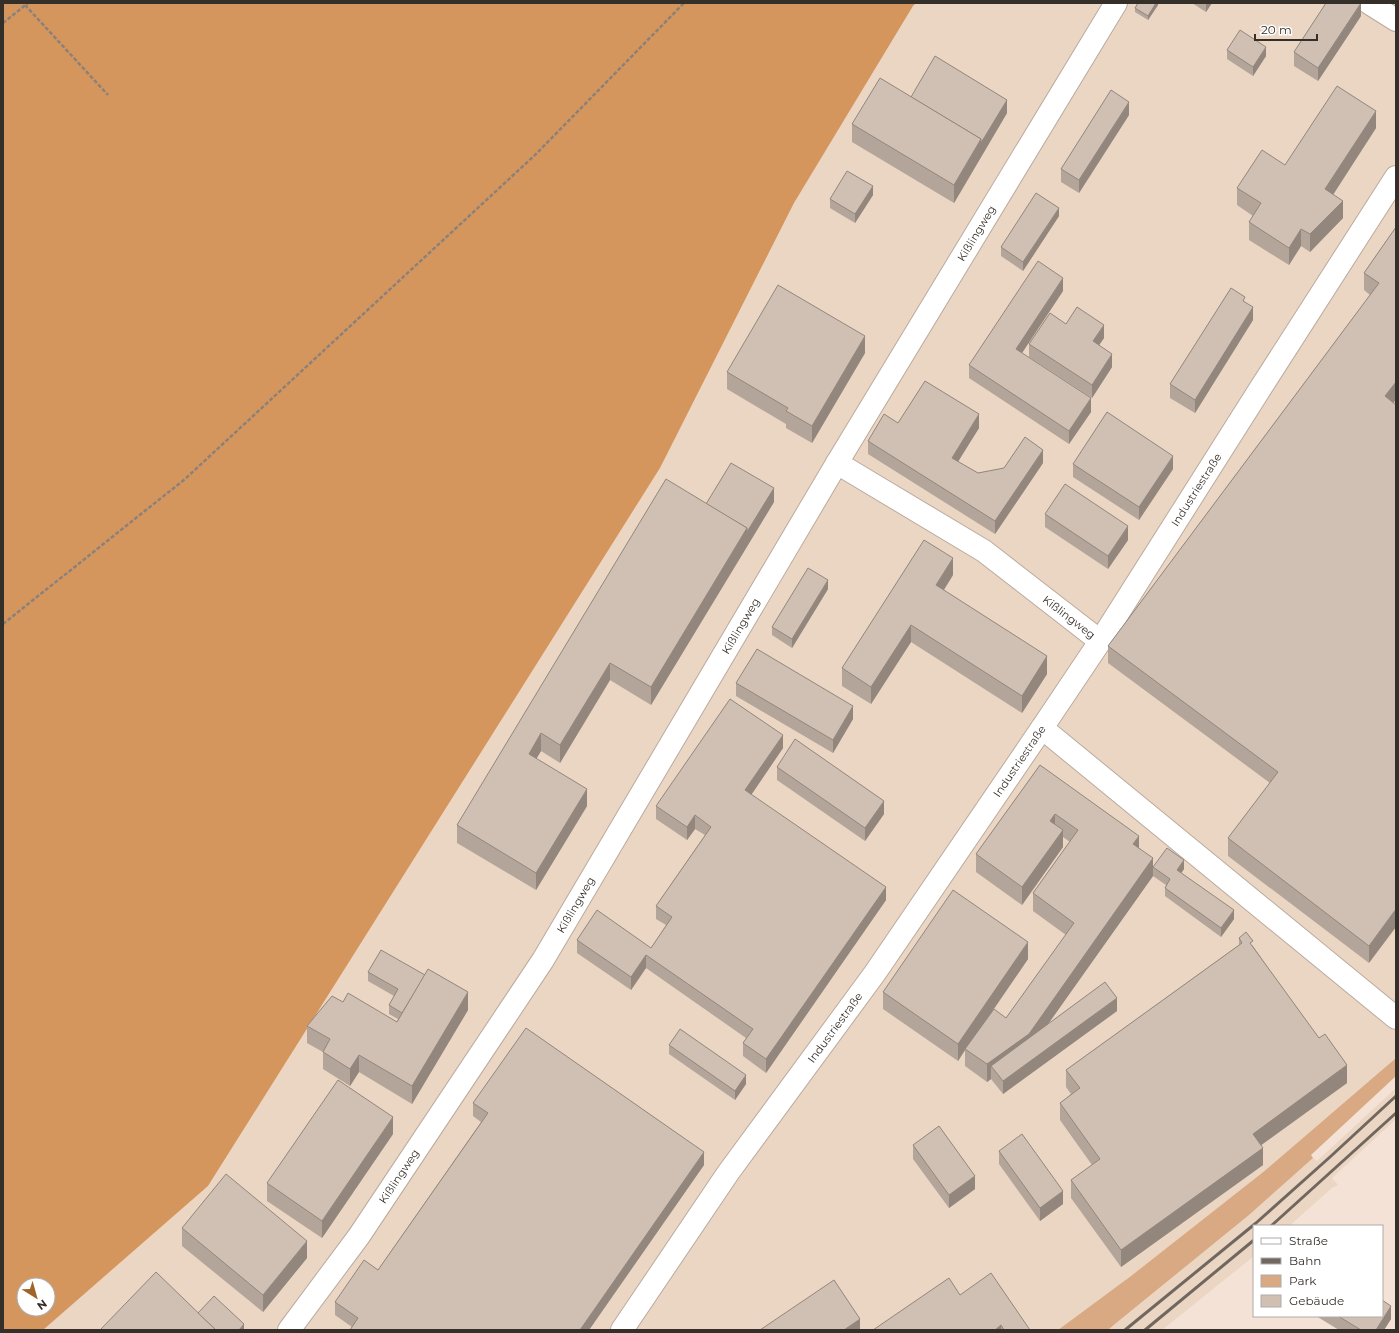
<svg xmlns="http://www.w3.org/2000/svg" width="1399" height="1333" viewBox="0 0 1399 1333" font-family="Montserrat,sans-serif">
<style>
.built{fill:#ebd5c3}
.green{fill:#d8a982}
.forest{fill:#d5965e;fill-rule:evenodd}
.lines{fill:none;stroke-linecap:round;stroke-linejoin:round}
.minor-casing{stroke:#baab9e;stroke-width:24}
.path{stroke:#8c8178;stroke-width:2.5;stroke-dasharray:4 2;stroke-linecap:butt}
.minor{stroke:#fff;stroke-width:22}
.rail{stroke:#70675f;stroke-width:3}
.wall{fill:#b3a59a}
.shaded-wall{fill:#92867d}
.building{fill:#d0c0b3;stroke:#92867d}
.labels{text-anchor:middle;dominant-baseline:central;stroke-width:3.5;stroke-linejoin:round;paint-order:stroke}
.street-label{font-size:11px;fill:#352f2a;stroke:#fff}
</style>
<rect width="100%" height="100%" fill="#f3e2d5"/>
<!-- built -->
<g class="built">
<polygon points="916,3 1396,3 1396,1058 1262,1173 1131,1276 1058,1330 43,1330 208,1186 660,468 794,203 913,6"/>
<polygon points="1396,1088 1396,1119 1332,1178 1338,1185 1332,1188 1289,1226 1254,1226 1254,1256 1162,1330 1108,1330 1249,1215 1313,1158 1317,1161"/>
</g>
<!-- green -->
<polygon class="green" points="1396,1058 1396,1076 1311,1155 1313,1158 1249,1215 1115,1324 1108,1330 1058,1330 1131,1276 1262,1173"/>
<!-- forest -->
<path class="forest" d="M3,3H916L913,6L794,203L660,468L208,1186L43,1330H3ZM24,1285H48V1309H24Z"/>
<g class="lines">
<!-- minor casing -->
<g class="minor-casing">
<g id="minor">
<polyline points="1369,3 1396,20"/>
<path id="s1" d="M837,463L984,551L1091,634L1101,640"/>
<polyline points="1042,728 1396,1018"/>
<path id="s2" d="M289,1330L359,1236L543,960L837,463L1116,3"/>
<path id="s3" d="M622,1330L728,1173L875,973L1042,728L1101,640L1260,389L1396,177"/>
</g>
</g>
<!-- path -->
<g class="path">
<polyline points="25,5 108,95"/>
<polyline points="3,23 28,3"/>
<polyline points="3,624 185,479 535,155 684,3"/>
</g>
<!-- minor -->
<use href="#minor" class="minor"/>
<!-- rail -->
<g class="rail">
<polyline points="1271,1226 1396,1113"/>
<polyline points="1125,1330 1256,1223 1330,1157 1396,1096"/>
<polyline points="1145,1330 1254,1240"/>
</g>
</g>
<!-- wall -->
<g class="wall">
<polygon points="1158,3 1158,5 1148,20 1135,12 1135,8"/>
<polygon points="1192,3 1212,3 1206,12"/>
<polygon points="1361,16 1318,81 1294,66 1294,52"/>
<polygon points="1227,50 1266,56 1253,76 1227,59"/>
<polygon points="911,97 1007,113 954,203 852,142 852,124"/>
<polygon points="1129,115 1079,193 1061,182 1061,169"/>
<polygon points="1376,128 1333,195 1343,218 1310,252 1301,246 1289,265 1249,240 1249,222 1253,216 1237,205 1237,188 1285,165"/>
<polygon points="873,195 855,223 830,208 830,199"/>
<polygon points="1059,216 1023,271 1001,256 1001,247"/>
<polygon points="1396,227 1396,399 1394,403 1369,963 1228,856 1228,838 1270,783 1108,663 1108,646 1370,295 1364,290 1364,273"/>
<polygon points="1063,291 1022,353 1091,412 1069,444 969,378 969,365"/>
<polygon points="1245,302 1253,320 1195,413 1170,398 1170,384"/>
<polygon points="1066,324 1104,338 1099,345 1112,367 1092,398 1029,357 1029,344"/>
<polygon points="865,353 812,443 786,428 786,424 727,389 727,372"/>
<polygon points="898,423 979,428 958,462 978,473 1043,463 995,534 868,454 868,441"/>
<polygon points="1073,464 1173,469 1139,520 1073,477"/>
<polygon points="774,502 651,705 610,680 560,763 541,751 536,759 587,806 536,890 457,843 457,825 706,504"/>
<polygon points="1045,514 1128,540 1108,569 1045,527"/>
<polygon points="953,575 944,590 1047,674 1022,713 911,642 871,704 842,686 842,668"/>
<polygon points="828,589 792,648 772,635 772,627"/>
<polygon points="736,683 853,719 833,753 736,696"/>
<polygon points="783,748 751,795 886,900 766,1073 743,1056 743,1043 746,1038 646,968 631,990 577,953 577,940 651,948 666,925 656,919 656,906 705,835 695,829 687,840 656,819 656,806"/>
<polygon points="1040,765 1139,849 1153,876 1048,1024 1117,1011 1003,1094 991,1079 987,1082 965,1066 965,1050 958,1061 883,1009 883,992 1028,959 990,1015 1006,1018 1066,935 1033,911 1033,893 1070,842 1063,837 1063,847 1022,905 976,872 976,854"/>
<polygon points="777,767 884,814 865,841 777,780"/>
<polygon points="1153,867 1184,869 1181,873 1234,919 1221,937 1165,896 1165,888 1166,885 1153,876"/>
<polygon points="1239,938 1253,946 1347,1083 1261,1145 1263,1165 1121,1267 1071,1198 1071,1180 1092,1165 1060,1120 1060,1103 1071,1094 1066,1087 1066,1070 1239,945"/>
<polygon points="368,972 468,1010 412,1104 359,1072 350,1086 323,1069 323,1052 307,1043 307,1026 343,1002 397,1022 398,1019 389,1014 389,1005 394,996 368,981"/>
<polygon points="669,1045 746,1084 735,1100 669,1054"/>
<polygon points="473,1103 704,1165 589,1330 350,1330 352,1327 335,1315 335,1302 378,1270 481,1122 473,1116"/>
<polygon points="393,1134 322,1238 267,1201 267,1183"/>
<polygon points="913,1145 975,1189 949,1208 913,1159"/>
<polygon points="999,1151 1063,1204 1040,1221 999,1164"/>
<polygon points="182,1228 307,1258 263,1312 182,1246"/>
<polygon points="960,1295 1030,1330 873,1330"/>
<polygon points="1316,1316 1382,1316 1391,1319 1384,1330 1339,1330"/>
</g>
<!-- shaded-wall -->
<g class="shaded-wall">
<polygon points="1156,3 1158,3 1158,5 1148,20 1148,16"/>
<polygon points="1206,3 1212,3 1206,12"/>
<polygon points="1361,3 1361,16 1318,81 1318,68"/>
<polygon points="1266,47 1266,56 1253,76 1253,67"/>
<polygon points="1007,100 1007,113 954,203 954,185 981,139"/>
<polygon points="1129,102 1129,115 1079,193 1079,180"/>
<polygon points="1376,111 1376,128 1325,207 1325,189"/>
<polygon points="873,186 873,195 855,223 855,214"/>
<polygon points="1343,201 1343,218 1310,252 1310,234"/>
<polygon points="1059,208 1059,216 1023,271 1023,262"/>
<polygon points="1301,229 1301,246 1289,265 1289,248"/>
<polygon points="1063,278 1063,291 1016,362 1016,349"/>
<polygon points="1253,307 1253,320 1195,413 1195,400"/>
<polygon points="1104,325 1104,338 1093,354 1093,341"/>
<polygon points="865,336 865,353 812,443 812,426"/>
<polygon points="1112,354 1112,367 1092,398 1092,385"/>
<polygon points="1396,382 1396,399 1385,414 1385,396"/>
<polygon points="1091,398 1091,412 1069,444 1069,431"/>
<polygon points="979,414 979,428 952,471 952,458"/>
<polygon points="1043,450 1043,463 995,534 995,521"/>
<polygon points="1173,456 1173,469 1139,520 1139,507"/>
<polygon points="774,488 774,502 651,705 651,687 747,528"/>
<polygon points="1128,526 1128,540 1108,569 1108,556"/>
<polygon points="953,558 953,575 936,602 936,585"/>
<polygon points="828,580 828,589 792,648 792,639"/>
<polygon points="911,625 911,642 871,704 871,687"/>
<polygon points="1047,656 1047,674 1022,713 1022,696"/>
<polygon points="610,663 610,680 560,763 560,745"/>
<polygon points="853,706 853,719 833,753 833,740"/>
<polygon points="541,733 541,751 529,771 529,754"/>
<polygon points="783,735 783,748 745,804 745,790"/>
<polygon points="587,789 587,806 536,890 536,873"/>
<polygon points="884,801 884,814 865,841 865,828"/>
<polygon points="1055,814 1055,831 1050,821"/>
<polygon points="695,815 695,829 687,840 687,827"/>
<polygon points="1063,830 1063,847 1022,905 1022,887"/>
<polygon points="1139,836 1139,853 1133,844"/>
<polygon points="1153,858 1153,876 1029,1051 991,1066 991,1079 987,1082 987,1064"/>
<polygon points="1184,860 1184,869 1177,879 1177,870"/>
<polygon points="886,887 886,900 766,1073 766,1059"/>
<polygon points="1396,909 1396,927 1369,963 1369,946"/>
<polygon points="1234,910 1234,919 1221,937 1221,928"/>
<polygon points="1028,942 1028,959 966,1049 965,1049 965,1050 958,1061 958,1044"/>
<polygon points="646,955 646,968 631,990 631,977"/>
<polygon points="468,992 468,1010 412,1104 412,1086"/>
<polygon points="1117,998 1117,1011 1003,1094 1003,1081"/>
<polygon points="359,1055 359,1072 350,1086 350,1069"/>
<polygon points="1347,1065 1347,1083 1253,1151 1253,1134"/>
<polygon points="746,1075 746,1084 735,1100 735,1091"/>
<polygon points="393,1117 393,1134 322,1238 322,1221"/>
<polygon points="1263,1148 1263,1165 1121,1267 1121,1250"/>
<polygon points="704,1152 704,1165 589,1330 580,1330"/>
<polygon points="975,1176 975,1189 949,1208 949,1195"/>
<polygon points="1063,1191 1063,1204 1040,1221 1040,1208"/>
<polygon points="307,1241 307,1258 263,1312 263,1295"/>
<polygon points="1391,1306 1391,1319 1384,1330 1376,1330"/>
<polygon points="860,1319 860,1330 844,1330"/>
<polygon points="244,1324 244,1330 239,1330"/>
<polygon points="1001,1325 1001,1330 995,1330"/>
</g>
<!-- building -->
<g class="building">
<polygon points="1138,3 1156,3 1148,16 1135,8"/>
<polygon points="1326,3 1361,3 1318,68 1294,52"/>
<polygon points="1240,30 1266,47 1253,67 1227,50"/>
<polygon points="935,56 1007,100 981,143 981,139 911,97"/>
<polygon points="880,78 981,139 954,185 852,124"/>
<polygon points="1337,86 1376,111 1325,189 1343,201 1310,234 1301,229 1289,248 1249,222 1261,203 1237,188 1262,150 1285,165"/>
<polygon points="1111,90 1129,102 1079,180 1061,169"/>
<polygon points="847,171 873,186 855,214 830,199"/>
<polygon points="1036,193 1059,208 1023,262 1001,247"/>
<polygon points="1396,227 1396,382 1385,396 1396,405 1396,909 1369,946 1228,838 1278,772 1108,646 1379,283 1364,273"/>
<polygon points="1038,261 1063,278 1016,349 1091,398 1069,431 969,365"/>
<polygon points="778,285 865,336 812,426 786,411 788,408 727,372"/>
<polygon points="1231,288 1245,297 1243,301 1253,307 1195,400 1170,384"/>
<polygon points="1077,307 1104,325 1093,341 1112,354 1092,385 1029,344 1050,313 1066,324"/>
<polygon points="925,381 979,414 952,458 978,473 1004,468 1025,437 1043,450 995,521 868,441 884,414 898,423"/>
<polygon points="1107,412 1173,456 1139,507 1073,464"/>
<polygon points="731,463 774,488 747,532 747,528 706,504"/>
<polygon points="666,479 747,528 651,687 610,663 560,745 541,733 529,754 587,789 536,873 457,825"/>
<polygon points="1065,484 1128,526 1108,556 1045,514"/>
<polygon points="924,540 953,558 936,585 1047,656 1022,696 911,625 871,687 842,668"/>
<polygon points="808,568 828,580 792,639 772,627"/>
<polygon points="757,649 853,706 833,740 736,683"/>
<polygon points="730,699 783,735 745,790 886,887 766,1059 743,1043 753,1029 646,955 631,977 577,940 597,910 651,948 672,917 656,906 711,827 695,815 687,827 656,806"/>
<polygon points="795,739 884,801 865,828 777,767"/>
<polygon points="1040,765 1139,836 1133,844 1153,858 1029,1034 987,1064 965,1049 994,1009 1006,1018 1074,923 1033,893 1078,830 1055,814 1050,821 1063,830 1022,887 976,854"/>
<polygon points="1167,848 1184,860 1177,870 1234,910 1221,928 1165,888 1170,879 1153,867"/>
<polygon points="953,890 1028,942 958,1044 883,992"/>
<polygon points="1246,932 1253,941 1250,943 1319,1038 1325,1034 1347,1065 1253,1134 1263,1148 1121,1250 1071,1180 1100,1159 1060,1103 1080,1088 1066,1070 1242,943 1239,938"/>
<polygon points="381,950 425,975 402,1013 389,1005 398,989 368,972"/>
<polygon points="428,969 468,992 412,1086 359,1055 350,1069 323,1052 330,1039 307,1026 332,996 343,1002 348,993 397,1022"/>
<polygon points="1105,982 1117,998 1003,1081 991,1066"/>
<polygon points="526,1028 704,1152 580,1330 350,1330 358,1318 335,1302 364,1260 378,1270 488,1113 473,1103"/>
<polygon points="680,1029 746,1075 735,1091 669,1045"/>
<polygon points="338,1080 393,1117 322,1221 267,1183"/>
<polygon points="939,1126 975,1176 949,1195 913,1145"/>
<polygon points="1022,1134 1063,1191 1040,1208 999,1151"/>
<polygon points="226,1174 307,1241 263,1295 182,1228"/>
<polygon points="156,1272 216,1330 100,1330"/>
<polygon points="991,1273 1030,1330 1004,1330 1001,1325 995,1330 873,1330 949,1278 960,1295"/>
<polygon points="834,1280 860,1319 844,1330 760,1330"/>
<polygon points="214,1296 244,1324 239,1330 216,1330 198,1313"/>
<polygon points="1382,1300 1391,1306 1376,1330 1361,1330 1338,1316 1382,1316"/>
</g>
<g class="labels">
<!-- street labels -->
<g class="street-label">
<text stroke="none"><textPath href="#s2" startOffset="1295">Kißlingweg</textPath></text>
<text stroke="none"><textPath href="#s3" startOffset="1018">Industriestraße</textPath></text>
<text stroke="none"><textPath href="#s1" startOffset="279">Kißlingweg</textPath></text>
<text stroke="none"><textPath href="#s2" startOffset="837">Kißlingweg</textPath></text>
<text stroke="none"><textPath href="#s3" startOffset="694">Industriestraße</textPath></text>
<text stroke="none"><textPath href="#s2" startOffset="513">Kißlingweg</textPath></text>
<text stroke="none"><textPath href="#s3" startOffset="370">Industriestraße</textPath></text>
<text stroke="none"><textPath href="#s2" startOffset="189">Kißlingweg</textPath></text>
</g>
</g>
<!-- border -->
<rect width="1399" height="1333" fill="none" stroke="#352f2a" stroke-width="8"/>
<!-- legend -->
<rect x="1253" y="1225" width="130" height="92" fill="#ffffff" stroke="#aeacaa"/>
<rect x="1261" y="1238" width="20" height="6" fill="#ffffff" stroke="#aeacaa"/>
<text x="1289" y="1245" font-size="12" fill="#352f2a">Straße</text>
<rect x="1261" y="1258" width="20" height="6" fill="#70675f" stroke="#aeacaa"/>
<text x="1289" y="1265" font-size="12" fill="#352f2a">Bahn</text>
<rect x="1261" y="1275" width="20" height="12" fill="#d8a982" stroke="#aeacaa"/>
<text x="1289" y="1285" font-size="12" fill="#352f2a">Park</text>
<rect x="1261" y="1295" width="20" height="12" fill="#d0c0b3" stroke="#aeacaa"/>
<text x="1289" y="1305" font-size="12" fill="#352f2a">Gebäude</text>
<!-- north arrow -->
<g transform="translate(36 1297) rotate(143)"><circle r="19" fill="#ffffff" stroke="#aeacaa"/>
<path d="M0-3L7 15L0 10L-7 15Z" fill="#a16428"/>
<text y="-6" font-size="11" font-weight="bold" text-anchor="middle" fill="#352f2a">N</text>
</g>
<!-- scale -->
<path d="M1255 34v6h62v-6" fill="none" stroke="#352f2a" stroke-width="2"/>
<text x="1261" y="34" font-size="12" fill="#352f2a" stroke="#ffffff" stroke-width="3" paint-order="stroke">20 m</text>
</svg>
